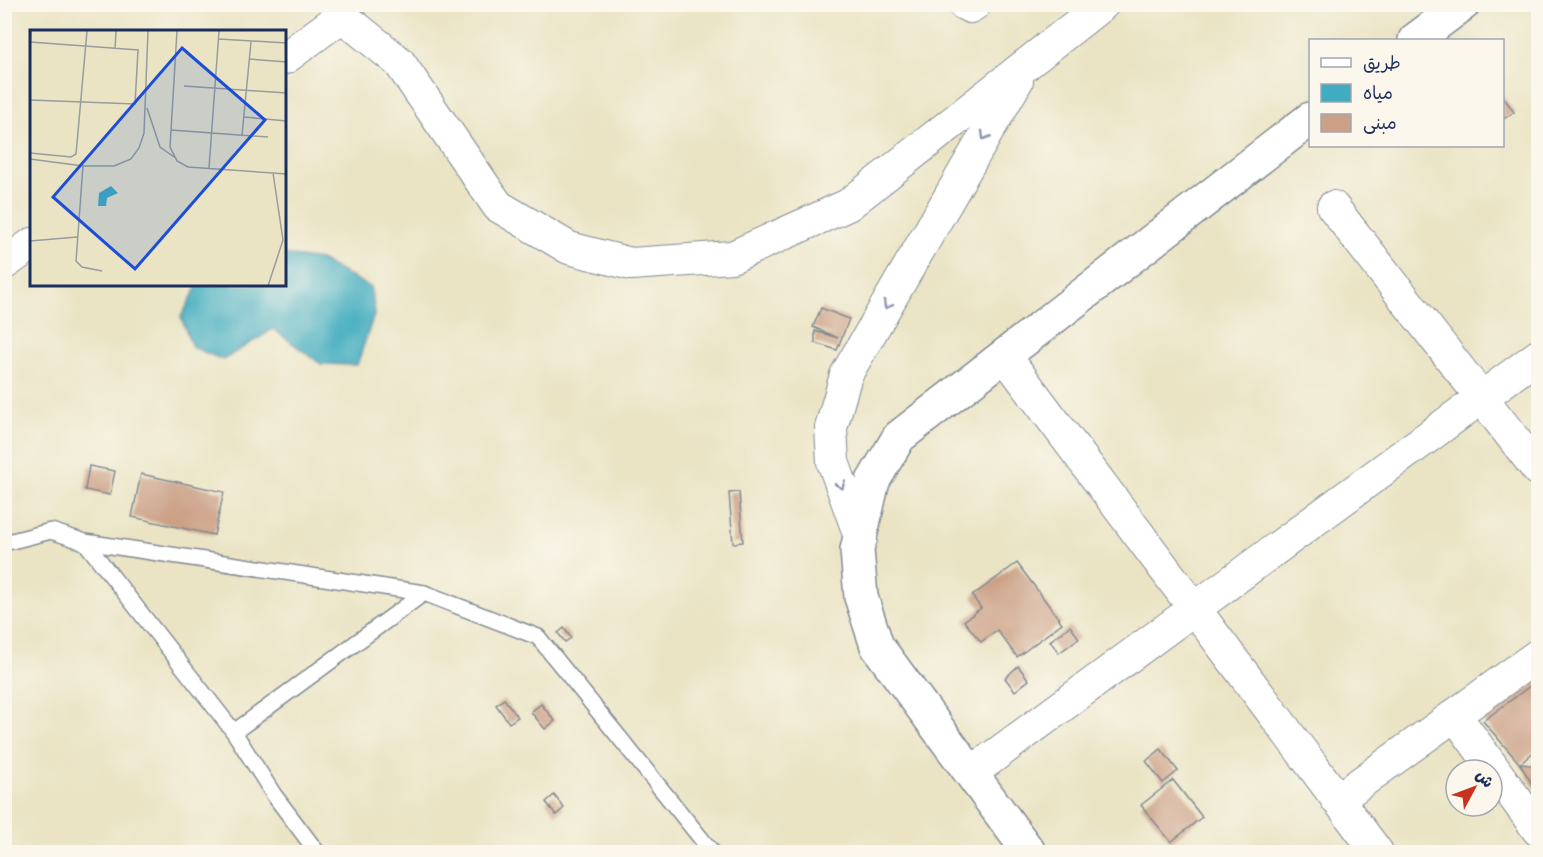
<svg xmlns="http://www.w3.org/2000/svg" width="1543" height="857" viewBox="0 0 1543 857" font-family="'Architects Daughter','Playpen Sans Arabic',sans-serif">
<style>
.water{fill:#41acbf;stroke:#2e6e8e;stroke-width:1.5}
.building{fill:#cba086}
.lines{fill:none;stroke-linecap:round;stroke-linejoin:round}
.lane-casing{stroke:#828a92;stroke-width:18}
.street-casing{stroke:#828a92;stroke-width:34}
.secondary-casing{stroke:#828a92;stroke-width:36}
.lane{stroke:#fff;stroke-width:15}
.street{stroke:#fff;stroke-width:32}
.secondary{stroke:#fff;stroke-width:33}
.oneway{stroke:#8d97ae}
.inset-road{fill:none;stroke:#979c9c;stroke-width:1.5}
.view{fill:#1d4ed8;fill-opacity:0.15;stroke:#1d4ed8;stroke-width:3}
.inset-edge{fill:none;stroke:#1b2f5e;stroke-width:3}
</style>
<rect width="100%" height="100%" fill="#fbf7ec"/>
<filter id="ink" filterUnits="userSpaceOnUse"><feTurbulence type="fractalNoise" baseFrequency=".0167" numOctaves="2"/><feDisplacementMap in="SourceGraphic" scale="12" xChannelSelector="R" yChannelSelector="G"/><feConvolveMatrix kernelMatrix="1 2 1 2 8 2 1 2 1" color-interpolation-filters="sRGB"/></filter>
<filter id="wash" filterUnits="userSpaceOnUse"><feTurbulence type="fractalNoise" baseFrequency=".008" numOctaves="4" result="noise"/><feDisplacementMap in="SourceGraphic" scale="24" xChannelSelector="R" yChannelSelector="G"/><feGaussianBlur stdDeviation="1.35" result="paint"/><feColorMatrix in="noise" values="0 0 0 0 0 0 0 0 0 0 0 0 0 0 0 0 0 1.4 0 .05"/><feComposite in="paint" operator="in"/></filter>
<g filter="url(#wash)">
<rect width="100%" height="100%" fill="#eae4c5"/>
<!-- water -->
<polygon class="water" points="285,255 320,260 370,287 375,312 357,365 321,364 273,329 223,360 192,347 181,317 198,285 285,285"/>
<g id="blocks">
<!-- building -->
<g class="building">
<polygon points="1502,95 1514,112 1502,120"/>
<polygon points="821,308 849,319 837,350 815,343 815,331 838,338 813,327"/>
<polygon points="89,466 115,471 110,495 85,490"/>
<polygon points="141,474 224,492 214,535 132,517"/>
<polygon points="739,492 743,542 733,543 729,493"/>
<polygon points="1017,563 1062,623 1017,657 997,630 981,642 964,621 981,608 972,596"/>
<polygon points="1070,626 1079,638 1059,653 1050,641"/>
<polygon points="564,628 571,638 565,642 558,633"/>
<polygon points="1018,666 1029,680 1015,691 1005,678"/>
<polygon points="1538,680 1538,748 1520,764 1538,766 1538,794 1520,764 1483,721"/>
<polygon points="504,699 518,717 509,723 496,705"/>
<polygon points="541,704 555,721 545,729 531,712"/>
<polygon points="1161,749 1178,771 1163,783 1146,761"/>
<polygon points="1173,780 1202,817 1171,842 1141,805"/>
<polygon points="554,795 564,808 556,815 546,802"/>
</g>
</g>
</g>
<g filter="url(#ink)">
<use href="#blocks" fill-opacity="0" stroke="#828a92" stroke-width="1.5"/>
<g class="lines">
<!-- lane casing -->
<g class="lane-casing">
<g id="lane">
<polyline points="85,542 234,732 274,795 317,852"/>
<polyline points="4,543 51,531 85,542 424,593 538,637 712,852"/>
<polyline points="234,732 424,593"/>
</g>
</g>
<!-- street casing -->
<g class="street-casing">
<g id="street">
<polyline points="964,4 970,7 975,4"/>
<polyline points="285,58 342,16 399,62 498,206 569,248 631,264 732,257 848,205 1103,4"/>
<polyline points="1333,207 1538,470"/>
<polyline points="4,264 32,244"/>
<polyline points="1005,356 1377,852"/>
<polyline points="861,539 833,462 831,428 846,375 1017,81"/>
<polyline points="1455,715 1538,830"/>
<polyline points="971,773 1538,356"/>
<polyline points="1337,800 1538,655"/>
</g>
</g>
<!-- secondary casing -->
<g class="secondary-casing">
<g id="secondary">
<polyline points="1415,40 1463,4"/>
<polyline points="1029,852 877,646 861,597 857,550 873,481 899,437 1310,119"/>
</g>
</g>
<!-- lane -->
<use href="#lane" class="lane"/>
<!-- street -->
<use href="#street" class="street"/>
<!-- secondary -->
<use href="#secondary" class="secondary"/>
</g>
<!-- one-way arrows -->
<defs><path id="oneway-chevron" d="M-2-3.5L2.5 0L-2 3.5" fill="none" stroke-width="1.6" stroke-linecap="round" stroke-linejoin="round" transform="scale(1.5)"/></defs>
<g class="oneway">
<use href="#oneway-chevron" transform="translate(985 136) rotate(120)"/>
<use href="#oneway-chevron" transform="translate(887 305) rotate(120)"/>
<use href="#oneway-chevron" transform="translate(841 485) rotate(70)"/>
</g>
</g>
<!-- overview -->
<g transform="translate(30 30)">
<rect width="256" height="256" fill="#eae4c5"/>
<path d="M81,156L88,163L77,168L76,176H68L69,163Z" fill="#41acbf"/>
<path class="inset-road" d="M147,1L140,117L147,131L158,137L257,144M189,9L257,13M0,12L109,20M85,19L86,1M0,26L1,1M219,29L257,32M154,56L257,63M0,70L105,74L108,20M117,78L130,117L147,129M214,87L257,91M141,100L238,107M212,105L221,12M0,123L41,127L46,124L57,1M0,129L53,136M179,138L189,1M0,211L47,207M72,241L52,237L46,231L53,136H84L101,129L109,118L114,103L118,1M238,256L253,210L243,143"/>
<path class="view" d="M152,18L235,90L105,239L23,167Z"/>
<rect width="256" height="256" class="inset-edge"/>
</g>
<!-- margin -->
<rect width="1543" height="857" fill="none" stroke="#fbf7ec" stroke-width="24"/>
<!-- legend -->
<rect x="1309" y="39" width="195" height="108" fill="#fbf7ec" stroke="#a1a7b3" stroke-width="1.5"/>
<rect x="1321" y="58" width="30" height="9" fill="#ffffff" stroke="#a1a7b3" stroke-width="1.5"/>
<text x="1363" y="69" font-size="18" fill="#1b2f5e">طريق</text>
<rect x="1321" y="84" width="30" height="18" fill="#41acbf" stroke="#a1a7b3" stroke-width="1.5"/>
<text x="1363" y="99" font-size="18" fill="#1b2f5e">مياه</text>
<rect x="1321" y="114" width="30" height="18" fill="#cba086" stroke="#a1a7b3" stroke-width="1.5"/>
<text x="1363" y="129" font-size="18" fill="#1b2f5e">مبنى</text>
<!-- north arrow -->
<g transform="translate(1474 788) rotate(49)"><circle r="28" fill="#fbf7ec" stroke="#a1a7b3" stroke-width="1.5"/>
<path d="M0-4.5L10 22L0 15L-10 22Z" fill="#c8321e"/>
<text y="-9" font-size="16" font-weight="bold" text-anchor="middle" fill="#1b2f5e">ش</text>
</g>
</svg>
